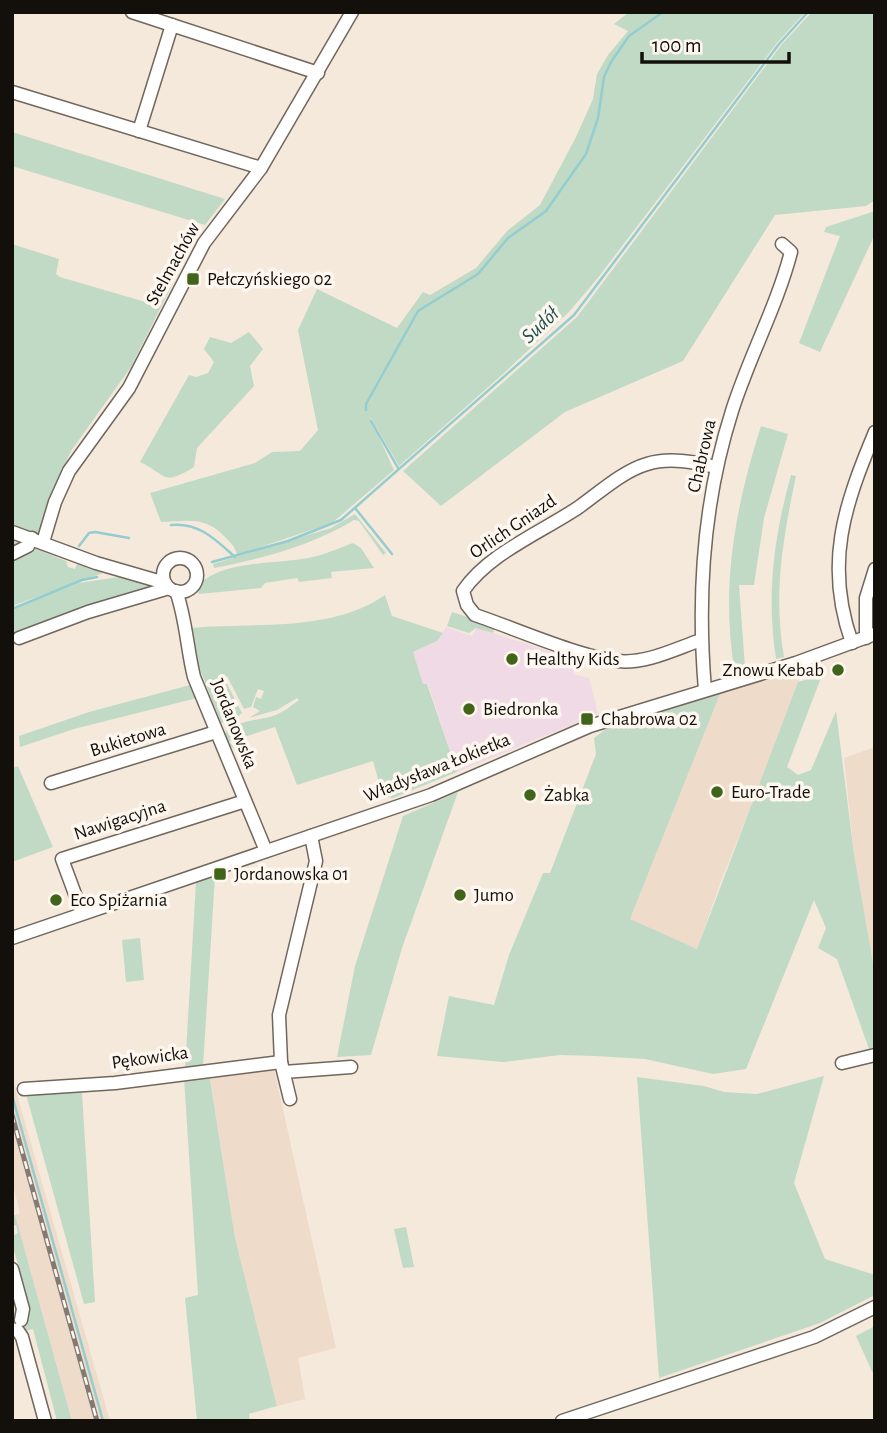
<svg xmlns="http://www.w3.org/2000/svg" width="887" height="1433" viewBox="0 0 887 1433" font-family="'Alegreya Sans',sans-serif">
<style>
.commercial{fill:#f0dae6}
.built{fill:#eedbca}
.green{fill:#c1dac6}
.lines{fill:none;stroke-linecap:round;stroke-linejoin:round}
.stream{stroke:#93cdcf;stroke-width:2.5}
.minor-casing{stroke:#71665c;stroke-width:15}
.minor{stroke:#fff;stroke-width:12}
.rail-casing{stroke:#837b73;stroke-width:5}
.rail{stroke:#fef7ef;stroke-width:2.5;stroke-dasharray:8;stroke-linecap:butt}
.poi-dot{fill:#41641b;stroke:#fef7ef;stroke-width:2.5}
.labels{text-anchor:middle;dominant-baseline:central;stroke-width:7;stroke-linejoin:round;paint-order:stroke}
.street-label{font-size:19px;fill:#130f0b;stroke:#fef7ef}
.poi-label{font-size:19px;fill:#130f0b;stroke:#fef7ef;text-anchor:start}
.water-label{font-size:21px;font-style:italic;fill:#1d5052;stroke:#fef7ef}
</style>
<rect width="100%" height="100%" fill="#f5e9dc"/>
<!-- commercial -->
<polygon class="commercial" points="446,627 472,636 477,628 577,660 573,674 589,678 598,714 457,772 428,684 423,684 413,652 437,641"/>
<!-- built -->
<g class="built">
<polygon points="802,670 791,707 719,886 697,950 630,919 720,694"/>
<polygon points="875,747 875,974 854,854 844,758"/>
<polygon points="274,1069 336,1348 298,1358 305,1399 277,1406 235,1238 210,1076"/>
<polygon points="12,1077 110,1421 72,1421 15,1215 20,1213 12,1181"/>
</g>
<!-- green -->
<g class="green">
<path d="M629,12H805L777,43L597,279L569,312L503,374L399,466L369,415L394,470L332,523L237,555C235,546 230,542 224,536C205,516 187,521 161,522L150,493L255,463L272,452L300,451L318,430L298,330L317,289L397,328L423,292L430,295L476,268L507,231L540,205L576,137L593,99L597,74L608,55L628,31L614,24Z"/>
<polygon points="812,12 875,12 875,200 866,206 775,215 683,361 565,412 441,506 403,471 577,317 782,44"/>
<polygon points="12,132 225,199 205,225 12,166"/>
<polygon points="875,211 875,234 820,352 799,343 840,236 824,232 826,227"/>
<polygon points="12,244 59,259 56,274 60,277 159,306 174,281 131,367 71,451 48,501 51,503 40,533 12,550"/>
<path d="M249,332L263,349L250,366L254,386L197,448L194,467C161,487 168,475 140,462L189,375L196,377L208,373L214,362L204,349L210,337L231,343Z"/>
<path d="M761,426L788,434L764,518L754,585H739L745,667L735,673C720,588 735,508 761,426Z"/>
<path d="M791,475L796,476C783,538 773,594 784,657L776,659C766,594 774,537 791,475Z"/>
<path d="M355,514L386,553L383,555L359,521L354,520C313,545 262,559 214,568L213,564L331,528Z"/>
<path d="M353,543L361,548L374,568L331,572L332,578L299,582L297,578L265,583L261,588L199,594L195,589C216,561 269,564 302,559C319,557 337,549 353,543Z"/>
<polygon points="32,547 66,561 68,567 75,569 77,564 103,573 12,606 12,558"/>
<polygon points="119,577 152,586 154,590 12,634 12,611 18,607 79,583"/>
<path d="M385,595L392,616L443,633L437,641L413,652L423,684H427L457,772L393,798L383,797L373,761L297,785L275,727L229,742L236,749L229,746L224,734C236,720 256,721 273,716C282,713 291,706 299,700L297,698L277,710L249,718L260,711L253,707L256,697L261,699L264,691L258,689L251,707L244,709L227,676L224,678L242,713L234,720L221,723L197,662L191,628C253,622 331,633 385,595Z"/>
<polygon points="452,612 495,626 493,633 476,628 469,633 447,626"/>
<polygon points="822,675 787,767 798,775 811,770 836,711 854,854 875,974 875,1048 869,1049 837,959 818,948 826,928 814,900 746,1069 713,1074 645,1059 595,1056 560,1055 503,1062 437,1056 449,996 494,1005 509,955 543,873 550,873 596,754 594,738 606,729 720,694 630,919 697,949 798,682"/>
<polygon points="190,685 197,698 74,729 20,747 19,736 89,712"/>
<polygon points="18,766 53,847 12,862 12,768"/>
<polygon points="458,792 402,948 371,1055 337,1057 355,966 403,816"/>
<polygon points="215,876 203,1067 185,1070 196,882"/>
<polygon points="140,938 144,980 126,982 122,940"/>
<polygon points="209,1072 235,1238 277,1406 249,1414 250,1421 197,1421 185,1298 198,1295 184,1078"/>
<polygon points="824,1076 794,1183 825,1259 875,1275 875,1295 820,1323 659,1378 637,1077 704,1086 724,1092 757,1094"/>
<polygon points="82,1093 95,1302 84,1304 26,1094"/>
<polygon points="12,1215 15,1215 72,1421 57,1421 33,1329 25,1331 26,1294 12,1243 12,1236 18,1233 16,1225 12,1226"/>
<polygon points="406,1227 414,1267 403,1268 394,1229"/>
<polygon points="875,1326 875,1378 856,1336"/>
</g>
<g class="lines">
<!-- stream -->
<g class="stream">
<polyline points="366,410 366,404 418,311 478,274 508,238 546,211 586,154 598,118 604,77 611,62 629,36 663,12"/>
<polyline points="371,421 398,468"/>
<polyline points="355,508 392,554"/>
<path d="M171,525C199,522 216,540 235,557"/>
<polyline points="79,546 89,533 95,532 129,538"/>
<polyline points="212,562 288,541 341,520 574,315 779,44 808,12"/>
<polyline points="12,609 82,580 97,577"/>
<polyline points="12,1095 103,1421"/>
</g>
<!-- minor casing -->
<g class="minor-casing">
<g id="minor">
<polyline points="132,12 318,73"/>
<polyline points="12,92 261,168"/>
<polyline points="139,131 172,25"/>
<polyline points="12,532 96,563 165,583"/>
<polyline points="43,542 55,502 69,471 129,388 204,243 261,168 352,12"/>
<polyline points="12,554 28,546 32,538"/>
<circle cx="180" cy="575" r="17"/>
<path d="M176,591C186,618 187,649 194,677L266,851"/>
<polyline points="19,638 88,612 169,588"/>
<polyline points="866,638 866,598 875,569"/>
<path d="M701,640C675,649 646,664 618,661C579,657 514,628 475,615L467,605L463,591C489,553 542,532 579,507C600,492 623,471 647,464C669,457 694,462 716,467"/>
<path d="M852,643C824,564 844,506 875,432"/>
<path d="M705,690C697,596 703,502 732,411C749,357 777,306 791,252L782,244"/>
<polyline points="51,783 216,732"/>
<polyline points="82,913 62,859 245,801"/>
<polyline points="12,938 431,795 590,726 796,663 875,634"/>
<polyline points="842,1063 875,1055"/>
<polyline points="284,1072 351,1067"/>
<polyline points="24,1089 115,1083 281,1062"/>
<polyline points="290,1099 281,1062 279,1015 316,861 311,836"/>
<polyline points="12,1269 23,1309 21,1320"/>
<polyline points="12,1329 18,1331 22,1337 45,1421"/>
<polyline points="562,1421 814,1337 875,1307"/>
</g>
</g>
<!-- minor -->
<use href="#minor" class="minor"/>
<!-- rail casing -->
<g class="rail-casing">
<polyline id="rail" points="12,1115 97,1421"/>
</g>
<!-- rail -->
<use href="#rail" class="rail"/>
</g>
<!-- markers -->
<g class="poi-dot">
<rect x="186" y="272" width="14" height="14" rx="3.5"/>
<circle cx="512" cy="659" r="7"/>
<circle cx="838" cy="670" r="7"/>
<circle cx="469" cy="709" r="7"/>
<rect x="580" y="712" width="14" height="14" rx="3.5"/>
<circle cx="717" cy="792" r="7"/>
<circle cx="530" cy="795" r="7"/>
<rect x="213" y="867" width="14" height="14" rx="3.5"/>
<circle cx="460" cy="895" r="7"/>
<circle cx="56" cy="900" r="7"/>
</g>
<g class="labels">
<!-- street labels -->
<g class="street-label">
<text transform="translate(173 264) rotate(-61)">Stelmachów</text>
<text transform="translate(702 456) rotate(-77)">Chabrowa</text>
<text transform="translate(513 527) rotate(-34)">Orlich Gniazd</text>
<text transform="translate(234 724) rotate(68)">Jordanowska</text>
<text transform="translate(128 740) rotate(-17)">Bukietowa</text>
<text transform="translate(437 768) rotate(-22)">Władysława Łokietka</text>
<text transform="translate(120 820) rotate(-18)">Nawigacyjna</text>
<text transform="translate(150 1058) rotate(-8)">Pękowicka</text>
</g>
<!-- poi labels -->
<g class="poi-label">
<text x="207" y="279">Pełczyńskiego 02</text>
<text x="526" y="659">Healthy Kids</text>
<text x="824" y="670" text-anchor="end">Znowu Kebab</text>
<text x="483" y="709">Biedronka</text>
<text x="601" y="719">Chabrowa 02</text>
<text x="731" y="792">Euro-Trade</text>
<text x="544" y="795">Żabka</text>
<text x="234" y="874">Jordanowska 01</text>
<text x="474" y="895">Jumo</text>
<text x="70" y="900">Eco Spiżarnia</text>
</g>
<!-- water labels -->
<g class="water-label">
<text transform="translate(540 325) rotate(-43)">Sudół</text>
</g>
</g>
<!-- border -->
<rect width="887" height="1433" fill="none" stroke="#130f0b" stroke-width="28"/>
<!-- scale -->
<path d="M642 52v10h147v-10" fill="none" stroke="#130f0b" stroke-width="3.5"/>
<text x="652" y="52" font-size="21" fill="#130f0b" stroke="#fef7ef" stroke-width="5" paint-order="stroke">100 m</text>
</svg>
